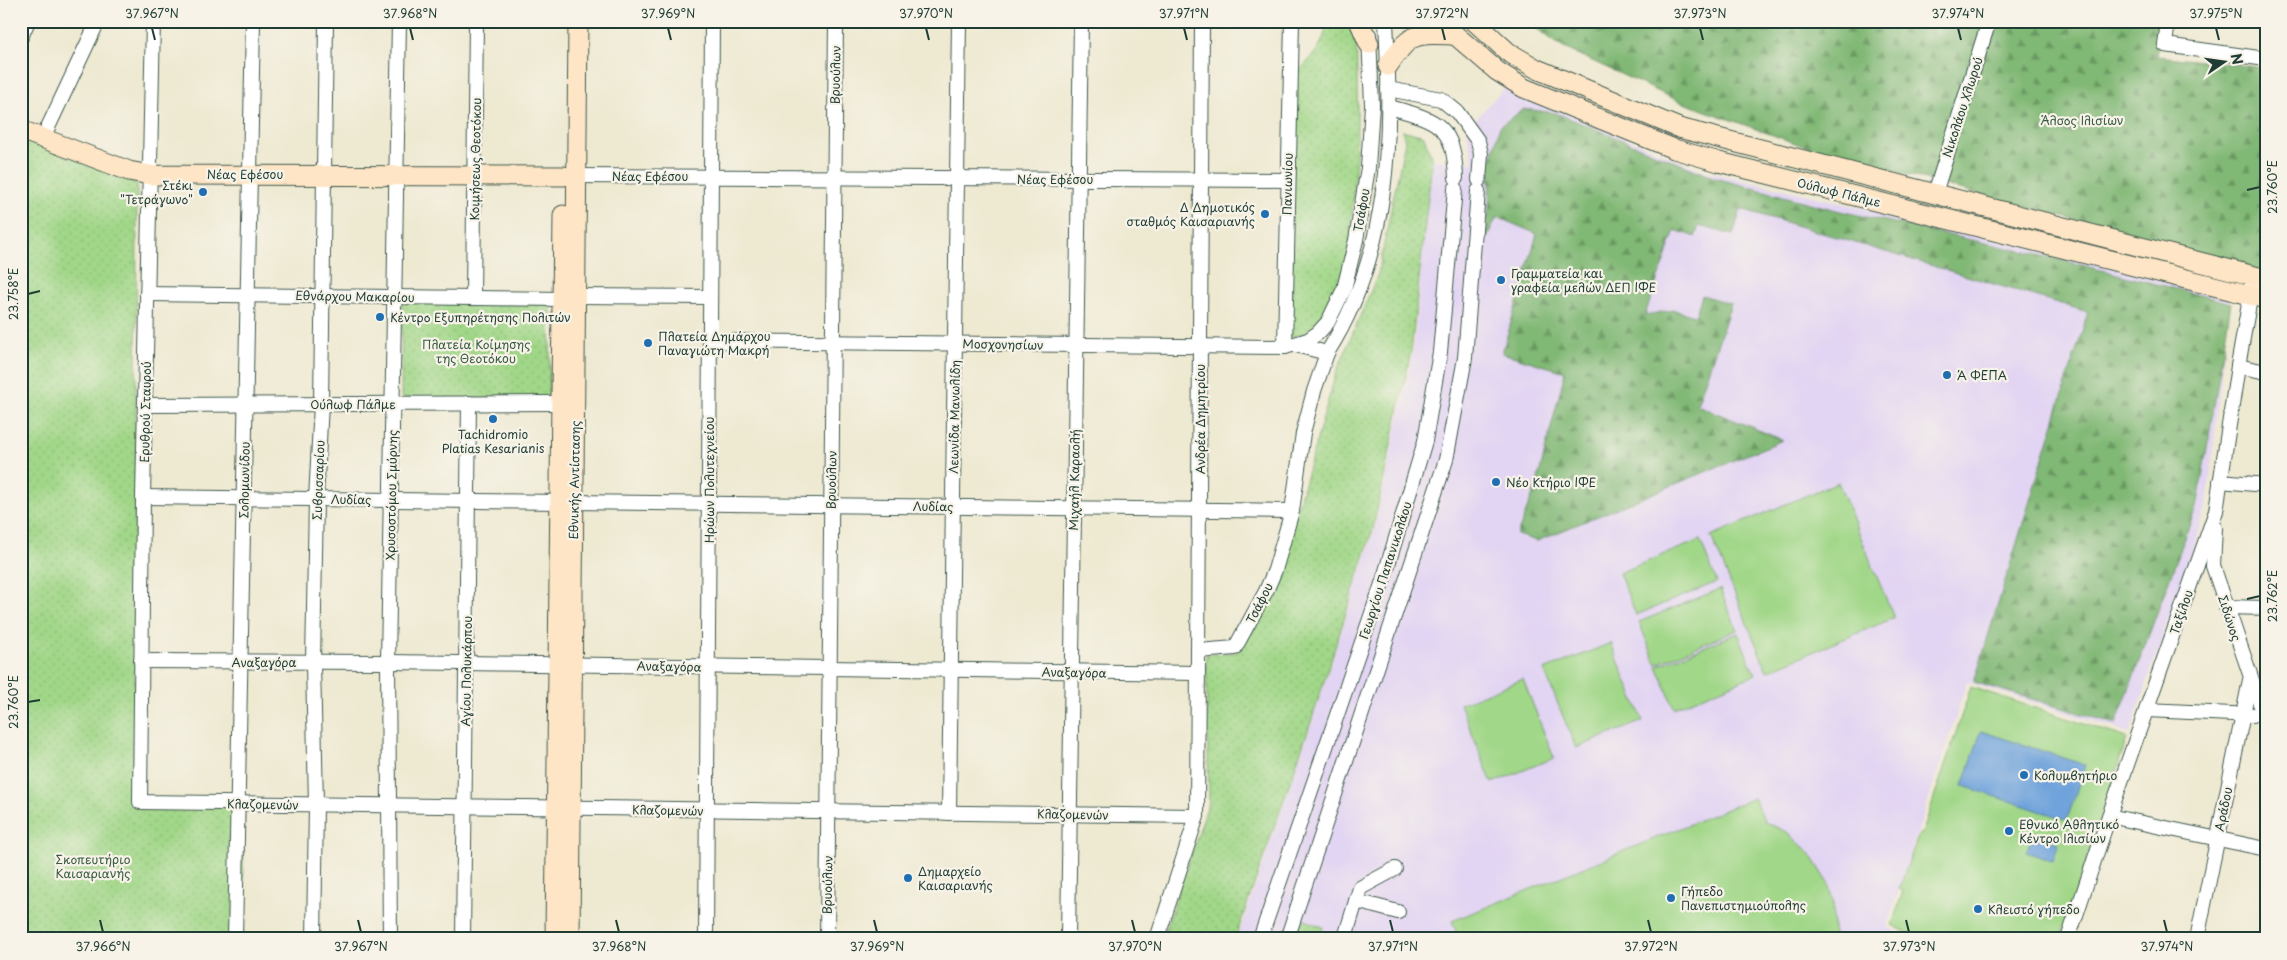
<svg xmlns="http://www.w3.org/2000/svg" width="2287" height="960" viewBox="0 0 2287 960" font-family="'Playpen Sans',sans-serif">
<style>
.built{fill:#e2d4f3}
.grass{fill:url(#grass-dots);stroke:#608a5e}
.forest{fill:url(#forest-firs);stroke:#507a54}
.pitch{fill:#a1d788;stroke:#608a5e}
.water{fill:#6fa3db;stroke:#477088}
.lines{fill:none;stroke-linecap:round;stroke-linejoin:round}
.street-casing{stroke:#3e574c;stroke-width:16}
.secondary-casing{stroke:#3e574c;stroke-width:21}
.street{stroke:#fff;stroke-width:14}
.secondary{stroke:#fee5c5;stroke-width:19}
.ticks{fill:none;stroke:#1f3d34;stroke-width:2}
.poi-dot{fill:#1f6fb2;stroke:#f7f3e8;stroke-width:2}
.labels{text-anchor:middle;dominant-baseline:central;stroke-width:4.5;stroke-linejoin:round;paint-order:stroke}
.street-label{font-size:12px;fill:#1f3d34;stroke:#f7f3e8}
.park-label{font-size:12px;fill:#395c45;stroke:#f7f3e8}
.poi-label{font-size:12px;fill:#1f3d34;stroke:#f7f3e8;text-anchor:start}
.neatline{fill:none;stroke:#1f3d34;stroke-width:2}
.ticks-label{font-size:12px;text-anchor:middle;fill:#1f3d34}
</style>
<defs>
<pattern id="grass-dots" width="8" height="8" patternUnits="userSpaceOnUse" patternTransform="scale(1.25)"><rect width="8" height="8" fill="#a1d788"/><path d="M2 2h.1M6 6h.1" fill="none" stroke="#8ab976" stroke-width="1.8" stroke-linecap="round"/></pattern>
<pattern id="forest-firs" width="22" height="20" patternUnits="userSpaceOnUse" patternTransform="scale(1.25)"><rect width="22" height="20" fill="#80b874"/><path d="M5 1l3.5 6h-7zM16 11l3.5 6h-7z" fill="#689760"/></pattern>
</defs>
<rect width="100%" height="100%" fill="#f7f3e8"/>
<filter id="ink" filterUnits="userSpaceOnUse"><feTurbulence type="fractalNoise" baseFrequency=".02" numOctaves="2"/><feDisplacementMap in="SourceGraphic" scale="10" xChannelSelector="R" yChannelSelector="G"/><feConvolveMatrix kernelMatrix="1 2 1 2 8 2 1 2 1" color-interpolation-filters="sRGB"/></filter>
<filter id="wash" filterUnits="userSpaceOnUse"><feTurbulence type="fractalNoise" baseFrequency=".0096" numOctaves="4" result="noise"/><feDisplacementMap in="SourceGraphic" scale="20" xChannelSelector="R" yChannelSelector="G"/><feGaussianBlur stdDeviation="1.12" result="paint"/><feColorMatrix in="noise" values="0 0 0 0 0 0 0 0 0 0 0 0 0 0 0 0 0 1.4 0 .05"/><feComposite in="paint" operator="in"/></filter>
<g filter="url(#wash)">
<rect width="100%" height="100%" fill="#eee9d1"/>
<!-- built -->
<polygon class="built" points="1505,87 1704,171 2230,294 2207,505 2130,733 1967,682 1887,926 1909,939 1237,939 1312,722 1375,528 1413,352 1432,160 1473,163 1467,129"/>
<!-- grass -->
<g class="grass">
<path d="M1325,21H1353L1356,31C1358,88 1358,145 1353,202C1351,220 1352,241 1347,258C1339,288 1325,336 1288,337L1295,75C1308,62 1329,41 1325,21Z"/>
<polygon points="1402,130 1424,136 1432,160 1411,352 1373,529 1311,722 1235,939 1162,939 1209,802 1206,655 1238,652 1276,582 1336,373 1378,274 1405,141"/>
<polygon points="21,138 137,184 134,807 244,807 242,939 21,939"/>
<polygon points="402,302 551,304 549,400 401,398"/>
<polygon points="1302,919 1323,927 1319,939 1296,939"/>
</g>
<!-- forest -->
<g class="forest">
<polygon points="1526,21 2161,21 2157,56 2266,68 2266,272 1809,148 1681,102 1562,47"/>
<polygon points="1524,109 1556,113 1715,178 1840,211 2062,260 2231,303 2198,502 2116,724 1974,682 2088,312 1741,209 1733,235 1699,226 1695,237 1675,230 1645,315 1674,310 1695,316 1702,295 1731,304 1697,405 1783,440 1537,541 1517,535 1537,483 1565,372 1502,353 1537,234 1497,217 1485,241 1489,207 1490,164 1500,126"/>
</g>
<!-- pitch -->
<g class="pitch">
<polygon points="1838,482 1894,618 1767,671 1711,536"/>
<polygon points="1700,540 1717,582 1636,615 1619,573"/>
<polygon points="1720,589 1737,630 1656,664 1639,622"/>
<polygon points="1738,633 1755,675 1674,708 1657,666"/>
<polygon points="1611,643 1643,721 1576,748 1544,670"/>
<polygon points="1523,679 1554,758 1492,783 1460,704"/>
<polygon points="1971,687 2127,738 2060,939 1918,939 1892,925 1903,891 1899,889 1919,834 1922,834"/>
<polygon points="1754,798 1765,822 1787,832 1810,853 1828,882 1833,903 1833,939 1459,939 1452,921"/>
</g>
<!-- water -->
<g class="water">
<polygon points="1981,731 2085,765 2067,820 1963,786"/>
<polygon points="2033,834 2059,843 2053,861 2026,852"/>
</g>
</g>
<g filter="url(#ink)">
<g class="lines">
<!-- street casing -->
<g class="street-casing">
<g id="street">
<polyline points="153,21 143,497 140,802 1197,816"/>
<polyline points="2168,21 2165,45 2266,59"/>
<polyline points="21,37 28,21"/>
<polyline points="1388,89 1441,99 1457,112 1478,141 1481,154 1479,180"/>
<path d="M1389,107C1436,120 1454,123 1456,178"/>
<polyline points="43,138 98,21"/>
<polyline points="568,176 1287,180"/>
<polyline points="1935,193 1989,21"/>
<polyline points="147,294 562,299"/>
<polyline points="576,296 710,297"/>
<polyline points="473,298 476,21"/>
<polyline points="710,341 1285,347 1308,340 1318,333 1328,322 1344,289 1356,240 1368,168 1372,105 1369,35"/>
<polyline points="1285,347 1292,21"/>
<path d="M1327,353C1391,252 1392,137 1386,21"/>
<polyline points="2238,366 2266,372"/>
<polyline points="145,405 561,403"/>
<polyline points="2220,481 2266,485"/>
<polyline points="143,497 560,502"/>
<polyline points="573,502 1292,511"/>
<polyline points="2215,528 2213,566 2266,721"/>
<polyline points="2226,607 2266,608"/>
<polyline points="1198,651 1235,648 1266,591 1275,570 1292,511 1303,433 1314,391 1327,353 1296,345"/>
<polyline points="141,661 388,662 1198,673"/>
<polyline points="2147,710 2253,715"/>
<polyline points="949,813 959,21"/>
<polyline points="2109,816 2266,849"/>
<polyline points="1356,901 1398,912"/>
<polyline points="1346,934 1360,888 1395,869"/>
<polyline points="235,939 253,21"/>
<polyline points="314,939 316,805 313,663 316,499 321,404 326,21"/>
<polyline points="390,939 388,662 399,21"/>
<polyline points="463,939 469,403"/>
<polyline points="706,939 712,21"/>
<polyline points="827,939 836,21"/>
<polyline points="1068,939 1081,21"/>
<polyline points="1157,939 1197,816 1202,21"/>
<polyline points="1260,939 1383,581 1425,441 1440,352 1455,189"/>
<polyline points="1287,939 1446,460 1465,358 1478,191"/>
<polyline points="2068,939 2109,816 2216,511 2238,366 2254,276"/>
<polyline points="2197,939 2250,680"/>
</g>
</g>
<!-- secondary casing -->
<g class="secondary-casing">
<g id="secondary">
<polyline points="1359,21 1369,44"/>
<polyline points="1439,21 1497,71 1524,88 1674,149 1719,162 2266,299"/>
<polyline points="1474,21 1508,52 1537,69 1679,128 2266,279"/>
<path d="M1388,66C1411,31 1415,34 1455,35"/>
<polyline points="21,130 129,171 150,175 564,176"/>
<polyline points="555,939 563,215"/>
<polyline points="570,939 578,21"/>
</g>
</g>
<!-- street -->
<use href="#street" class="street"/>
<!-- secondary -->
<use href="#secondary" class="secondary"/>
</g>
</g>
<!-- ticks -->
<path class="ticks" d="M152,28L155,40M410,28L413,40M668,28L671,40M926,28L929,40M1184,28L1187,40M1442,28L1445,40M1700,28L1703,40M1958,28L1961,40M2216,28L2219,40M2247,190L2260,187M28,294L40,291M2247,599L2260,596M28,702L40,700M100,920L103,932M358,920L361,932M616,920L619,932M874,920L877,932M1132,920L1135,932M1390,920L1393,932M1648,920L1651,932M1906,920L1909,932M2164,920L2167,932"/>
<!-- markers -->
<g class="poi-dot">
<circle cx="203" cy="192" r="5"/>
<circle cx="1265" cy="214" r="5"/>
<circle cx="1501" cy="280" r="5"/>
<circle cx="380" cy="317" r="5"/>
<circle cx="648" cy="343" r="5"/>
<circle cx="1947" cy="375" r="5"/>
<circle cx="493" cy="419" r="5"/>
<circle cx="1496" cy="482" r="5"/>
<circle cx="2024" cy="775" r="5"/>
<circle cx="2009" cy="831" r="5"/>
<circle cx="908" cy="878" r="5"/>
<circle cx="1671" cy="898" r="5"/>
<circle cx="1978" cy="909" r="5"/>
</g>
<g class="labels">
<!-- street labels -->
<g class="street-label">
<text transform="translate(835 75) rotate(-89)">Βρυούλων</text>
<text transform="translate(1962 107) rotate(-72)">Νικολάου Χλωρού</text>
<text transform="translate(475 159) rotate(-89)">Κοιμήσεως Θεοτόκου</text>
<text x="245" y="174">Νέας Εφέσου</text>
<text x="650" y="176">Νέας Εφέσου</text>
<text x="1055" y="179">Νέας Εφέσου</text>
<text transform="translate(1287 184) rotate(-89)">Πανιωνίου</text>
<text transform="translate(1839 192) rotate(14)">Ούλωφ Πάλμε</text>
<text transform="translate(1361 210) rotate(-80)">Τσάφου</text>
<text transform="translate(355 296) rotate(1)">Εθνάρχου Μακαρίου</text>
<text transform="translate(1003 344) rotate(1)">Μοσχονησίων</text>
<text x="353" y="404">Ούλωφ Πάλμε</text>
<text transform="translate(145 412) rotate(-89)">Ερυθρού Σταυρού</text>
<text transform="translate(954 417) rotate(-89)">Λεωνίδα Μανωλίδη</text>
<text transform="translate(1200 419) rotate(-90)">Ανδρέα Δημητρίου</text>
<text transform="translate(244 480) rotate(-89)">Σολομωνίδου</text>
<text transform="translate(318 480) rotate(-88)">Συβρισσαρίου</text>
<text transform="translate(574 480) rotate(-89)">Εθνικής Αντίστασης</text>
<text transform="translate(709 480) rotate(-90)">Ηρώων Πολυτεχνείου</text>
<text transform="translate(831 480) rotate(-89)">Βρυούλων</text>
<text transform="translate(1074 480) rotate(-89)">Μιχαήλ Καραολή</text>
<text transform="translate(391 495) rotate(-89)">Χρυσοστόμου Σμύρνης</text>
<text transform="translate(351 499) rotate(1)">Λυδίας</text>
<text transform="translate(933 506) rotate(1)">Λυδίας</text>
<text transform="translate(1385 570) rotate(-72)">Γεωργίου Παπανικολάου</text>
<text transform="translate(1259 603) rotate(-63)">Τσάφου</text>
<text transform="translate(2181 612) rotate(-71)">Ταξίλου</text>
<text transform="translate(2230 618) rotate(72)">Σιδώνος</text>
<text x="264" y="662">Αναξαγόρα</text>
<text transform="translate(669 666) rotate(1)">Αναξαγόρα</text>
<text transform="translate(466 671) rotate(-89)">Αγίου Πολυκάρπου</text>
<text transform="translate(1074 672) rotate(1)">Αναξαγόρα</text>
<text transform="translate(263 804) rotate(1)">Κλαζομενών</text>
<text transform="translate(2223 809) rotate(-78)">Αράδου</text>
<text transform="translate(668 810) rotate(1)">Κλαζομενών</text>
<text transform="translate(1073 814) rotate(1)">Κλαζομενών</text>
<text transform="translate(827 885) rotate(-89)">Βρυούλων</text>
</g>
<!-- park labels -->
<g class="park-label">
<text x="2082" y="120">Άλσος Ιλισίων</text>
<text x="476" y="344">Πλατεία Κοίμησης<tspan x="476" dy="14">της Θεοτόκου</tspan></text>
<text x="93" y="859">Σκοπευτήριο<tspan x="93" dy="14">Καισαριανής</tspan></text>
</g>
<!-- poi labels -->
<g class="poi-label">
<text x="193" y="185" text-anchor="end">Στέκι<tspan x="193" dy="14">"Τετράγωνο"</tspan></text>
<text x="1255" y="207" text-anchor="end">Δ Δημοτικός<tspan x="1255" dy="14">σταθμός Καισαριανής</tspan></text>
<text x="1511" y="273">Γραμματεία και<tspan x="1511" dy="14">γραφεία μελών ΔΕΠ ΙΦΕ</tspan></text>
<text x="390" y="317">Κέντρο Εξυπηρέτησης Πολιτών</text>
<text x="658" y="336">Πλατεία Δημάρχου<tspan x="658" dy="14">Παναγιώτη Μακρή</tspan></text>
<text x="1957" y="375">Α΄ ΦΕΠΑ</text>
<text x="493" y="434" text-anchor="middle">Tachidromio<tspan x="493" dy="14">Platias Kesarianis</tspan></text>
<text x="1506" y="482">Νέο Κτήριο ΙΦΕ</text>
<text x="2034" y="775">Κολυμβητήριο</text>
<text x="2019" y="824">Εθνικό Αθλητικό<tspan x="2019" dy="14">Κέντρο Ιλισίων</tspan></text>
<text x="918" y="871">Δημαρχείο<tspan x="918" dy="14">Καισαριανής</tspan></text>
<text x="1681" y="891">Γήπεδο<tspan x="1681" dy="14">Πανεπιστημιούπολης</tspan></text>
<text x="1988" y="909">Κλειστό γήπεδο</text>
</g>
</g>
<!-- margin -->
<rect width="2287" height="960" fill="none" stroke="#f7f3e8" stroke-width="55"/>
<!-- north arrow -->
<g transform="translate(2224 62) rotate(77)" stroke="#f7f3e8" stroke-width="4" paint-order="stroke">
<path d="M0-4L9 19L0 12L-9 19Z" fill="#1f3d34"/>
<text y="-8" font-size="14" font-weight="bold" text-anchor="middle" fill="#1f3d34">N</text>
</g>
<rect x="28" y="28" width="2232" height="904" class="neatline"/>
<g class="ticks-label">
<text x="152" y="18">37.967°N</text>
<text x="410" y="18">37.968°N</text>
<text x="668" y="18">37.969°N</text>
<text x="926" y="18">37.970°N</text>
<text x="1184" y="18">37.971°N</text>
<text x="1442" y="18">37.972°N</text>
<text x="1700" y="18">37.973°N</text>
<text x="1958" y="18">37.974°N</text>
<text x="2216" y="18">37.975°N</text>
<text transform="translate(2273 187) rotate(-90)" y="4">23.760°E</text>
<text transform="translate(14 294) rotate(-90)" y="4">23.758°E</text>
<text transform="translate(2273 596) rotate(-90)" y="4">23.762°E</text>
<text transform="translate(14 702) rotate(-90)" y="4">23.760°E</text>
<text x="103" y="951">37.966°N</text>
<text x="361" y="951">37.967°N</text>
<text x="619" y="951">37.968°N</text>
<text x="877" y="951">37.969°N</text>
<text x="1135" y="951">37.970°N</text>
<text x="1393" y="951">37.971°N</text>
<text x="1651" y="951">37.972°N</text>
<text x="1909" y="951">37.973°N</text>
<text x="2167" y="951">37.974°N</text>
</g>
</svg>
